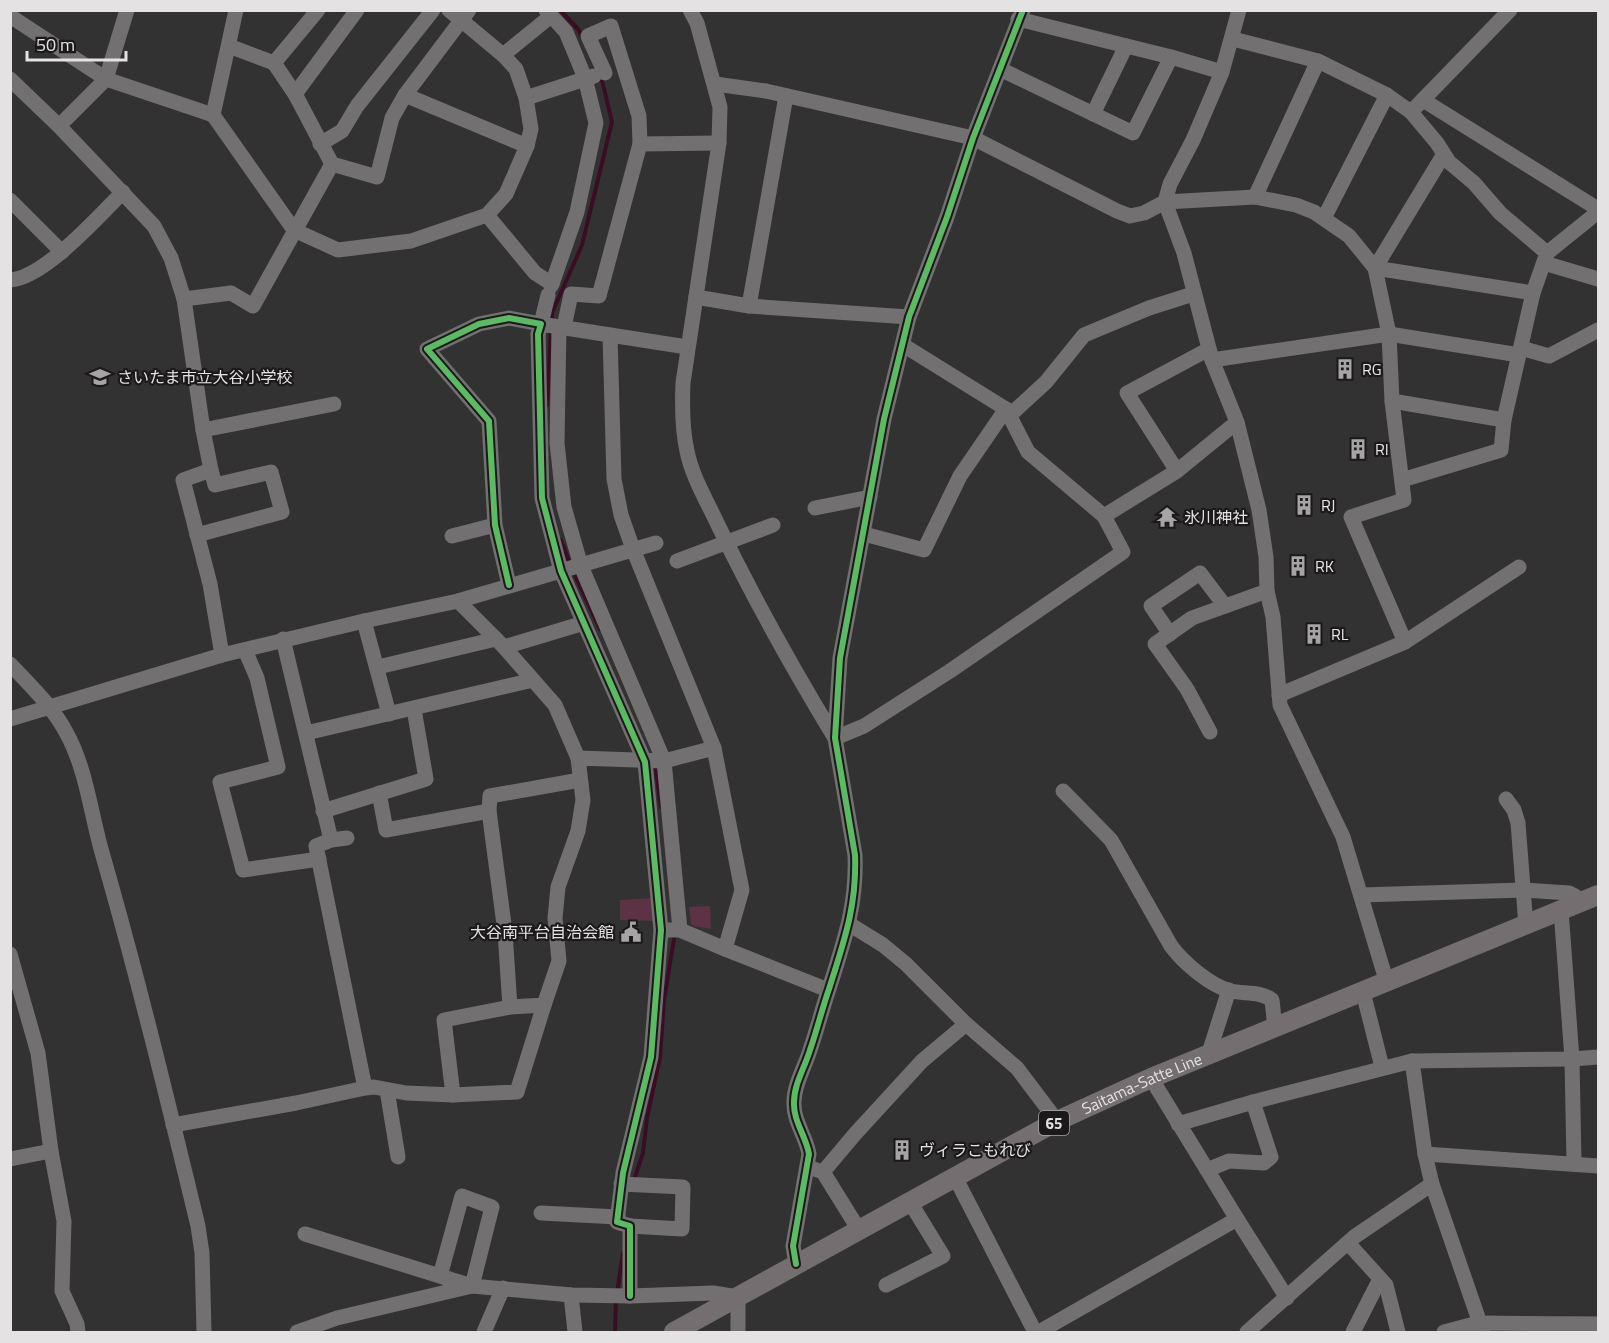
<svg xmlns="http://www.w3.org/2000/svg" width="1609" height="1343" viewBox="0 0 1609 1343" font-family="'Titillium Web','Noto Sans JP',sans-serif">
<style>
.green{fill:#5d3245}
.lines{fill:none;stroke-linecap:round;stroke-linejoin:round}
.stream{stroke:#3b0d25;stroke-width:4}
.minor{stroke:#727071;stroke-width:15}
.major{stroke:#746e71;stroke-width:20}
.cycleway-casing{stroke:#1b191a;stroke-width:10}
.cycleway{stroke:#5cba63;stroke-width:6}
.labels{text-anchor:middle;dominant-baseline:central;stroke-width:4.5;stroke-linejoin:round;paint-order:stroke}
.shield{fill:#1b191a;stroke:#a8a6a7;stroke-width:1.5}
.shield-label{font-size:15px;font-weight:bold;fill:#e4e2e3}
.poi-label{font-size:16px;fill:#e4e2e3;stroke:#1b191a;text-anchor:start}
.street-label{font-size:16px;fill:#e4e2e3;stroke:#1b191a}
</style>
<rect width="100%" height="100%" fill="#333232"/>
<!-- green -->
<g class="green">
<polygon points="655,898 657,921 620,920 620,900"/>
<polygon points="710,906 711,929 694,926 691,924 689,907"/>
</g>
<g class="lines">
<!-- stream -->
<g class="stream">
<polyline points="560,10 578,29 582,37"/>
<polyline points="552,321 552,313 582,245 612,122 601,76"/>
<polyline points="547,405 551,329"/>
<polyline points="561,540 570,564"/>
<polyline points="573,571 600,629"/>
<polyline points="655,764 661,807"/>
<polyline points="634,1180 643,1153 647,1118 660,1057 664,1000 675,933"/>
<polyline points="617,1293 623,1253"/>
<polyline points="615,1332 616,1300"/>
</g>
<!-- minor -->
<g class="minor">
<polyline points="318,10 274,63 295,94 332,164 377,177 392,118 405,95 469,10"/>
<polyline points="546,10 566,32 585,78 596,123 577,212 552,284"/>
<path d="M690,10L697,23L720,107L719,143L683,383C682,406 682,429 687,451C692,477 708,503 719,527C754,599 793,669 835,738"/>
<polyline points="1239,10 1222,72 1193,140 1170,184 1165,202 1184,253 1212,360 1237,422 1259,510 1266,557 1267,591 1273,617 1280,705 1343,837 1387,983"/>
<polyline points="10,16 106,79 213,115 294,230 338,250 411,241 487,215 506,194 527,146 531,129 526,98 516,69 503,55 449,10"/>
<polyline points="1018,19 1171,57 1222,72"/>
<polyline points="1233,39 1318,61 1387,95"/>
<polyline points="229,46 274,63"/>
<polyline points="503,55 551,16"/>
<polyline points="1000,69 1133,133 1171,57"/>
<polyline points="10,79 59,126 154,226 171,258 184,299 203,430 211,470 183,480 210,584 222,655"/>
<polyline points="715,84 766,91 973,138 1117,211 1130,216 1144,213 1165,202 1255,197 1296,205 1314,212 1349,236 1375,268 1389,334 1392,401 1404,500 1351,517 1405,642 1279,695"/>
<polyline points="295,94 357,10"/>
<polyline points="405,95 527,146"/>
<polyline points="526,98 594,76"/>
<polyline points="1423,100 1598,209"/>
<polyline points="1411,112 1437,143 1449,162 1474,183 1500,213 1547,253 1533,293 1375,268 1444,154"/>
<polyline points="1093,114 1126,46"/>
<polyline points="213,115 236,10"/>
<polyline points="59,126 106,79 127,10"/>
<polyline points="320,144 342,131 357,106 433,10"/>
<polyline points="640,144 719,143"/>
<polyline points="1255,197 1318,61"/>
<polyline points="10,200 62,252"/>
<polyline points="487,215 535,273 552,284 551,286"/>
<polyline points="1324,218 1387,95 1411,112 1510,10"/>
<polyline points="1547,253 1598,212"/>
<polyline points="1544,263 1598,279"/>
<path d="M10,280C44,278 99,216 123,192"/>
<polyline points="548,295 541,324 559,327 557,443 564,507 581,566 664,761 680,930"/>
<polyline points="696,297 749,306 909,317"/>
<polyline points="184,299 231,293 253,306 332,164"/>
<polyline points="749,306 786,96"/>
<polyline points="559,327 687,347"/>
<polyline points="564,327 571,294 599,296 640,144 639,116 611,26 588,36 605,73"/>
<polyline points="610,335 614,479 621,515 633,549 714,748 742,890 725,949 680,930 661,930"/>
<polyline points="903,345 1006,409 1028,452 1104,516"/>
<polyline points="1521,348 1549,356 1598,330"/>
<polyline points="1212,360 1389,334 1519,355"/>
<polyline points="1392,401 1504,420"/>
<polyline points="1009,416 1046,382 1084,335 1149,308 1193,294"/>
<polyline points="203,430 334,404"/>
<polyline points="1177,471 1127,393 1209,349"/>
<polyline points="1402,480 1501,450 1504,420 1533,293"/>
<polyline points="815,508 870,497"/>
<polyline points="864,534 924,550 960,476 1006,409"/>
<polyline points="197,535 282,512 271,472 215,485 211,470"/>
<polyline points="452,536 495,525"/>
<polyline points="677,561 773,525"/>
<polyline points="509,585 495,525 489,421 427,349 479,324 509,318 541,324 538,334 542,498 561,571 645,762 661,930 651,1057 623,1173 617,1222 630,1226 630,1296"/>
<polyline points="458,601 504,647 555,705 578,758"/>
<polyline points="364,621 389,714"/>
<polyline points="1170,634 1151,606 1200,573 1225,606"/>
<polyline points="283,639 331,840"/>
<polyline points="1405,642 1519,567"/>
<polyline points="504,647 584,623"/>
<polyline points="245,650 257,678 278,767 220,782 243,870 319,859"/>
<path d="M10,664C31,686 53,707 67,734C87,771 91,816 103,856C138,978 168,1102 198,1226L202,1253L204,1332"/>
<polyline points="378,667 496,639"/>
<polyline points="10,719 222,655 364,621 458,601 656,543"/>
<polyline points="1210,732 1187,689 1155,644 1192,618 1267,591"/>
<polyline points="306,733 533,680"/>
<polyline points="835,738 864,726 950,671 1123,552 1104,516 1177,471 1237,422"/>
<path d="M1063,791L1111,840L1171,946C1183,962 1210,986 1231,991C1245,994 1260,991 1272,1000L1275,1028"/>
<polyline points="379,793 386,830 489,811"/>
<polyline points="1506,799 1514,810 1518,823 1526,926"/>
<polyline points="323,811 426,779 414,709"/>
<polyline points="347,838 331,840 316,846 365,1088"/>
<polyline points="1361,895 1523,890 1569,893 1575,896 1579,903"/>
<polyline points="1561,910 1572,1059 1574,1163"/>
<polyline points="849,924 883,945 906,964 966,1024 1017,1068 1057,1121"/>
<polyline points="725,949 828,990"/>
<polyline points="10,954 38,1053 51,1151 64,1221 62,1291 77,1324 78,1332"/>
<polyline points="1363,992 1382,1067"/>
<polyline points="510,1007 505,932 489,811 490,796 580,780"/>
<polyline points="1208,1056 1229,990"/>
<polyline points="1412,1061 1425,1154 1432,1184 1483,1332"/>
<polyline points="1151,1078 1237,1219 1287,1298"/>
<polyline points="387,1090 398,1157"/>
<polyline points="453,1095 517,1092 544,1005"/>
<polyline points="1178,1124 1253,1102 1412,1061 1572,1059 1598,1057"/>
<polyline points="173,1125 296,1103 365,1088 374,1087 406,1093 453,1095 444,1020 510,1007 544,1005 559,961 555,918 558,887 578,831 583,800 578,758 664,761 714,748"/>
<polyline points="1425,1154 1598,1166"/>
<polyline points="10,1159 51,1151"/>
<polyline points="814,1169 823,1172 859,1230"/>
<polyline points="1207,1170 1229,1161 1264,1163 1271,1157 1253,1102"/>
<polyline points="823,1172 855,1134 922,1061 966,1024"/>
<polyline points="955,1177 1035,1332"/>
<polyline points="621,1184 683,1187 682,1229 630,1226"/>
<polyline points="541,1213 618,1217"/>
<polyline points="305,1234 472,1286 492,1207 462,1196 440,1276"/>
<polyline points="1348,1243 1386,1285 1398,1332"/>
<path d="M796,1264L793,1246L809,1154C806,1136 793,1121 794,1102C794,1084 805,1067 810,1050C817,1030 822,1009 829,989C844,941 857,906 855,855L835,738L840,658L884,419L909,317L947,217L973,138L1023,10"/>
<polyline points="886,1285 943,1256 910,1202"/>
<polyline points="571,1295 575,1332"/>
<polyline points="297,1332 337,1318 472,1286 571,1295 630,1296 713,1293 738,1297 738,1332"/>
<polyline points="484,1332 503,1288"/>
<polyline points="1039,1332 1237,1219"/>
<polyline points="1247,1332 1354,1237 1432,1184"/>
<polyline points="1353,1332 1380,1279"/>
<polyline points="1444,1332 1478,1323 1598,1324"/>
</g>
<!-- major -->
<path class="major" id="s1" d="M674,1332L1057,1121L1151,1078L1598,895"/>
<!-- cycleway casing -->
<g class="cycleway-casing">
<g id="cycleway">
<polyline points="509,585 495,525 489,421 427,349 479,324 509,318 541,324 538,334 542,498 561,571 645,762 661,930 651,1057 623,1173 617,1222 630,1226 630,1296"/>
<path d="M796,1264L793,1246L809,1154C806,1136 793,1121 794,1102C794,1084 805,1067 810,1050C817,1030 822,1009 829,989C844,941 857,906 855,855L835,738L840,658L884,419L909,317L947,217L973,138L1023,10"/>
</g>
</g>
<!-- cycleway -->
<use href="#cycleway" class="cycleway"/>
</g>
<!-- icons -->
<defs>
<g id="building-bare" transform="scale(1.62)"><path d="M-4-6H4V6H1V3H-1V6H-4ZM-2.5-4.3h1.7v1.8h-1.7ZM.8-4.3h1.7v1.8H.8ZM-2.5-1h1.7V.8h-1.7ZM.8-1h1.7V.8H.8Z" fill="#a6a4a5" stroke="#1b191a" stroke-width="2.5" paint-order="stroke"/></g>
<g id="school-bare" transform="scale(1.62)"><path d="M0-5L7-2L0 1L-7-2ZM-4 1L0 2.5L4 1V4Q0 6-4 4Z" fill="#a6a4a5" stroke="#1b191a" stroke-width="2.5" paint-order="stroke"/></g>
<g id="temple-bare" transform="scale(1.62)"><path d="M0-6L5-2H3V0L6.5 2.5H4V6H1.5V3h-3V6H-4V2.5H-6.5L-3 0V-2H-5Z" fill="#a6a4a5" stroke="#1b191a" stroke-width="2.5" paint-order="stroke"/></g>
<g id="civic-bare" transform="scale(1.62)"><path d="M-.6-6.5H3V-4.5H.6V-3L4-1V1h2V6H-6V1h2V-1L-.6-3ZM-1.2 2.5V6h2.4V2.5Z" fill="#a6a4a5" stroke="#1b191a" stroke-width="2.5" paint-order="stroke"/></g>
</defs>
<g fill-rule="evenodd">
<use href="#building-bare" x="1345" y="369"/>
<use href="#school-bare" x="100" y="377"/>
<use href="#building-bare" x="1358" y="449"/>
<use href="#building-bare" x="1304" y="505"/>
<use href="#temple-bare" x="1167" y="517"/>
<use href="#building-bare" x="1298" y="566"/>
<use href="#building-bare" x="1314" y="634"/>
<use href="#civic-bare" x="631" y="932"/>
<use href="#building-bare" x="902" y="1150"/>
</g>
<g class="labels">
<!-- shield labels -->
<rect class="shield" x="1039" y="1111" width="30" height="24" rx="4.5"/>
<g class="shield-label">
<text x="1054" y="1123">65</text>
</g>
<!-- poi labels -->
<g class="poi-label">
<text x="1362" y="369">RG</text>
<text x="117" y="377">さいたま市立大谷小学校</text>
<text x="1375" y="449">RI</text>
<text x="1321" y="505">RJ</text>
<text x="1184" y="517">氷川神社</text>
<text x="1315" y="566">RK</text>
<text x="1331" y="634">RL</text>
<text x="614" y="932" text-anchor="end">大谷南平台自治会館</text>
<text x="919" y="1150">ヴィラこもれび</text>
</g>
<!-- street labels -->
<g class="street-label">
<text stroke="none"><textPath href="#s1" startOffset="530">Saitama-Satte Line</textPath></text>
</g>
</g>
<!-- border -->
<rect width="1609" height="1343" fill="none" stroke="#e4e2e3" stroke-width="24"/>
<!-- scale -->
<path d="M27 51v9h99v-9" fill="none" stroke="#e4e2e3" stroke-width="3"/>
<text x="36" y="51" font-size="18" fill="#e4e2e3" stroke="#1b191a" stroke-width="4.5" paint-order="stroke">50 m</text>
</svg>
